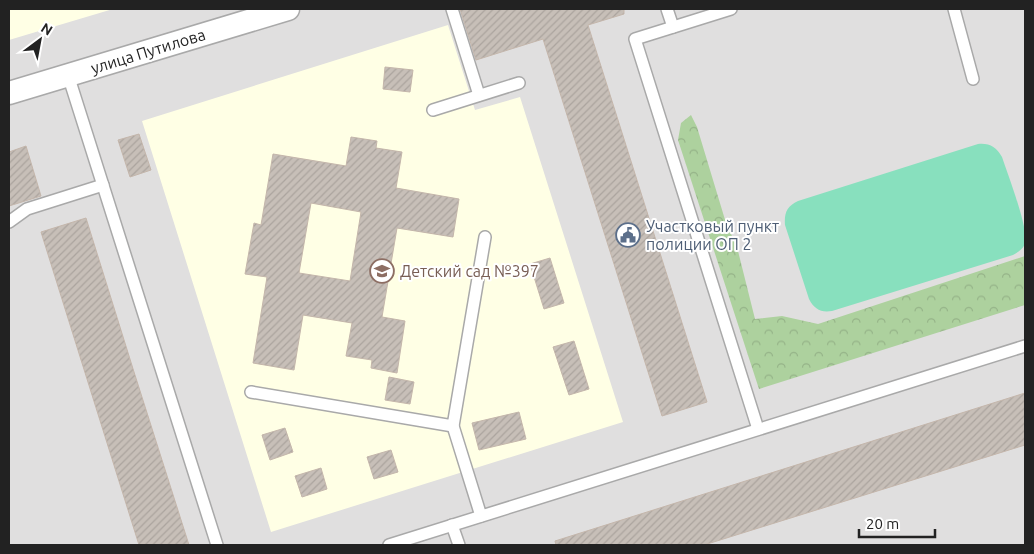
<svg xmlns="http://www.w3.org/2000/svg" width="1034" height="554" viewBox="0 0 1034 554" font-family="Ubuntu,sans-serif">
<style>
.residential{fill:#e0dfdf}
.education{fill:#ffffe5}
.forest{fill:url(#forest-crowns)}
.pitch{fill:#88e0be}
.building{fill:url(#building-hatch);stroke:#c4b6ab;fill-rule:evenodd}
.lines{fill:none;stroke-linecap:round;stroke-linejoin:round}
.service-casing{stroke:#a9a9a9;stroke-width:14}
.minor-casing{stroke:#a9a9a9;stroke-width:25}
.service{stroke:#fff;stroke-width:11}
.minor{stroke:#fff;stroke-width:22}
.labels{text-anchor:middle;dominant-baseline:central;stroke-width:4;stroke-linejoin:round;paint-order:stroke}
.street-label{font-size:16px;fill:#222;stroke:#fff}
.service-label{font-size:16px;fill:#4e5e75;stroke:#fff;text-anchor:start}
.education-label{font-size:16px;fill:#785e54;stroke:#fff;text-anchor:start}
</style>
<defs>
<pattern id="forest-crowns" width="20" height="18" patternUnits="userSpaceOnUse" patternTransform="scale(1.25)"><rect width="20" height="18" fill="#add19e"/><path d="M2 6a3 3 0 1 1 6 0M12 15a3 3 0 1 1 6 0" fill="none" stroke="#95b388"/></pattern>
<pattern id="building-hatch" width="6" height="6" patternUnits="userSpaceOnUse" patternTransform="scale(1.25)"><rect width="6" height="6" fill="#c7bfb8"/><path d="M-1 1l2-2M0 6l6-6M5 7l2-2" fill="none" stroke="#aba49e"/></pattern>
</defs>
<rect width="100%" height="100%" fill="#f2efe9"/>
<!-- residential -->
<rect class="residential" x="9" y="9" width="1016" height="536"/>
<!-- education -->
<g class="education">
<polygon points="9,9 113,9 9,40"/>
<polygon points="448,25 475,110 520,97 623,422 271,532 142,121"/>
</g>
<!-- forest -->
<polygon class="forest" points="691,115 697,127 726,223 737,247 755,319 782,316 818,324 1025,256 1025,305 759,389 678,140 681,123"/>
<!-- pitch -->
<path class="pitch" d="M978,144C990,143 996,147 1002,157C1007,172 1030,232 1025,244C1022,250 1018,252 1013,255L832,311C821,313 814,309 809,299L785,225C784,213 787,206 798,201Z"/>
<!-- building -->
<g class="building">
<polygon points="460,9 624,9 624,14 588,25 707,402 662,416 543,39 476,60"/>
<polygon points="385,67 413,70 410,92 383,89"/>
<polygon points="139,134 151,170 130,177 118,140"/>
<path d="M351,137L377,141L376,148L402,152L396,188L459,199L453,237L397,228L382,317L405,321L397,373L371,368L372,360L346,356L352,323L303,315L294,370L253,363L267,277L245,274L254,223L261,225L273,154L346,166ZM311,203L361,212L350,281L299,273Z"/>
<polygon points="26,146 41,196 9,206 9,152"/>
<polygon points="86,218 134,372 189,545 139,545 41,232"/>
<polygon points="550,258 564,303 544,309 530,264"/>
<polygon points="574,341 589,389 569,395 553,347"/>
<polygon points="389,377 414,382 410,404 385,400"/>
<polygon points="1025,393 1025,445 704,545 556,545 555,541"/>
<polygon points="519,412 526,439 479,450 472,423"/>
<polygon points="285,428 293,452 270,460 262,435"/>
<polygon points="391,450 398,472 374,479 367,457"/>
<polygon points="321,468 327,489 302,497 295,476"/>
</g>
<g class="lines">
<!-- service casing -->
<g class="service-casing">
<g id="service">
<polyline points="452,9 479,95"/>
<polyline points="667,9 673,27"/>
<polyline points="731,9 635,39 758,429"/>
<polyline points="954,9 973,79"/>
<polyline points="68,75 217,545"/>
<polyline points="433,110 519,83"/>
<polyline points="9,222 27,209 103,185"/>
<polyline points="251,392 453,426 485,237"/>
<polyline points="453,426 481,516"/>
<polyline points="452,525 459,545"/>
<polyline points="389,545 1025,346"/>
</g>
</g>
<!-- minor casing -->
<g class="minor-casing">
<polyline id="minor" points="9,93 288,9"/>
</g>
<!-- service -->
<use href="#service" class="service"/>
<!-- minor -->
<use href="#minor" class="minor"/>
</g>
<!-- icons -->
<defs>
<g id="civic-ring" transform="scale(1.25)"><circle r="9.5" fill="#fff" stroke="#5c6f8a" stroke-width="1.5"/><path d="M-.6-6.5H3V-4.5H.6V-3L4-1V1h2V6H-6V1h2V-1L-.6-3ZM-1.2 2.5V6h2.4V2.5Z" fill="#5c6f8a"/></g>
<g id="school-ring" transform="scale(1.25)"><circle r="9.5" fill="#fff" stroke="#8d6e63" stroke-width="1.5"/><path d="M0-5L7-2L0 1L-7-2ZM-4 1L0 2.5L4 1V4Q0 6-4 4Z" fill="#8d6e63"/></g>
</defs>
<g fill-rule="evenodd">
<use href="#civic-ring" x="628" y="235"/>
<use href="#school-ring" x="382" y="271"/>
</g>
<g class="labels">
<!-- street labels -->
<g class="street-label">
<text transform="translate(148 51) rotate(-17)">улица Путилова</text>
</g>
<!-- service labels -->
<g class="service-label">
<text x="646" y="226">Участковый пункт<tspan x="646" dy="18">полиции ОП 2</tspan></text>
</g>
<!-- education labels -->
<g class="education-label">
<text x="400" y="271">Детский сад №397</text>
</g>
</g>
<!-- border -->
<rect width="1034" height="554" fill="none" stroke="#222222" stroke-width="20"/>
<!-- north arrow -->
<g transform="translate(40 40) rotate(32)" stroke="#ffffff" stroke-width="4" paint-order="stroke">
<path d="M0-4L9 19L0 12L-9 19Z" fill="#222222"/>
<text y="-8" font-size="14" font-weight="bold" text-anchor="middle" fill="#222222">N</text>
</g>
<!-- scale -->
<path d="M859 529v8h76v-8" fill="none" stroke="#222222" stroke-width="2.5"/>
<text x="866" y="529" font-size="15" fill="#222222" stroke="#ffffff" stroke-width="4" paint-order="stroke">20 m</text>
</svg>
